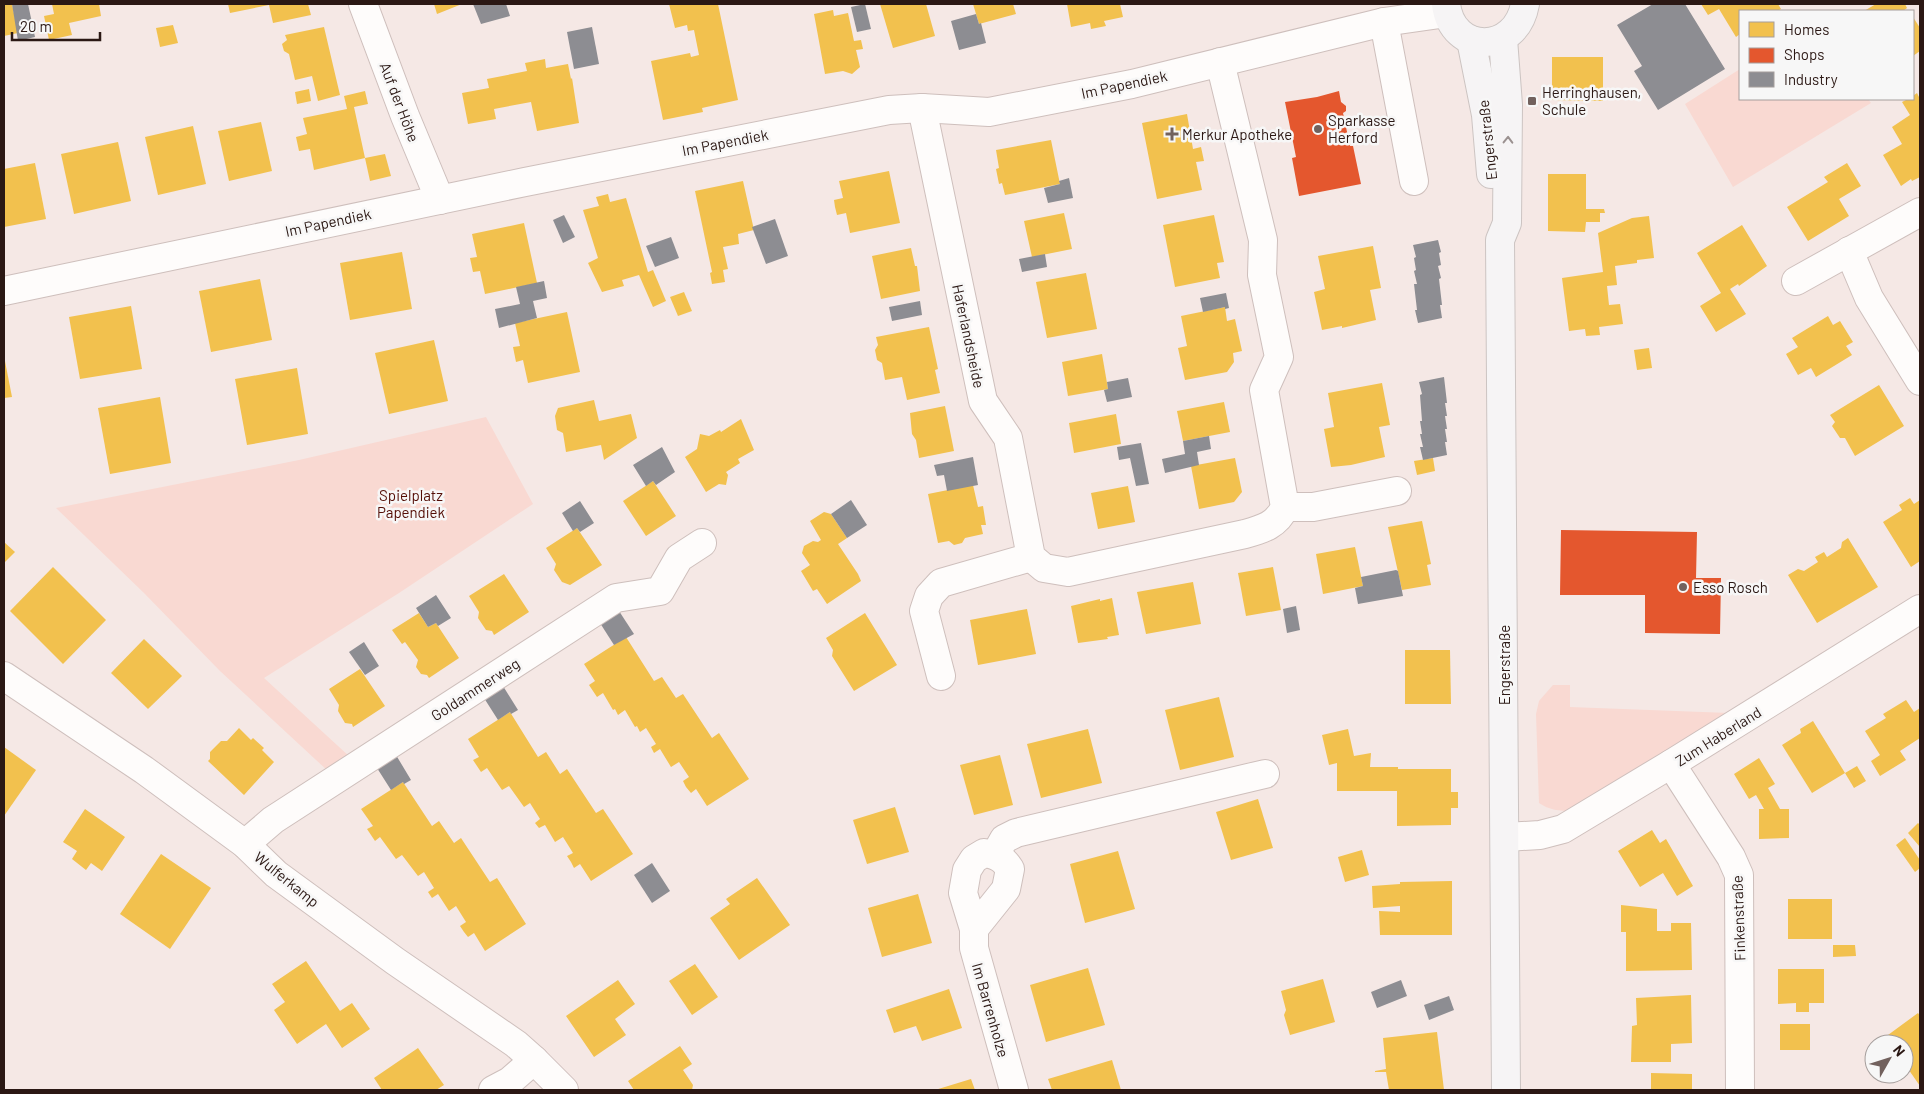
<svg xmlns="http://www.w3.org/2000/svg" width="1924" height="1094" viewBox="0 0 1924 1094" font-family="Barlow,sans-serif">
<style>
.green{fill:#f9d9d2}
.homes{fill:#f2c14e}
.shops{fill:#e4572e}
.industry{fill:#8d8d92}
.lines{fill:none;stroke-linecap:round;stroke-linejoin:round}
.minor-casing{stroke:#cebfbc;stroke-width:30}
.major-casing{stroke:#ccc4c2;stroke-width:30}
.minor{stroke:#fefcfb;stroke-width:28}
.major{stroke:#f6f4f5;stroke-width:28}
.oneway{stroke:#9b9190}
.poi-dot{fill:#72615d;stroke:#f7f7f7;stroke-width:2}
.labels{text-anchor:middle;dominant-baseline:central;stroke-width:5;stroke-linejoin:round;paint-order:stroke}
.street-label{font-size:15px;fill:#2b1814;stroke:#f7f7f7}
.poi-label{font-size:15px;fill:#2b1814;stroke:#f7f7f7;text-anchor:start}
.park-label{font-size:15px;fill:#540e06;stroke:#f7f7f7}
</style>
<rect width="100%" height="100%" fill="#f5e8e5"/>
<!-- green -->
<g class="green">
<polygon points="1740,69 1740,99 1868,99 1871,103 1733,187 1685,104"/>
<polygon points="486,417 533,504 399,593 264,678 350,757 329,772 220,671 144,593 56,508 299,460"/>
<path d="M1553,685H1570V707L1729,713L1572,811C1559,811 1549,810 1539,803L1536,714L1539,701Z"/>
</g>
<!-- homes -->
<g class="homes">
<polygon points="4,4 12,4 18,33 4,36"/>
<polygon points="52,4 99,4 101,16 69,23 72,35 49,40 44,16 54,14"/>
<polygon points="228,4 308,4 311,15 273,23 269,5 230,13"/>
<polygon points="434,4 462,4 437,14"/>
<polygon points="669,4 718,4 738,100 702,108 703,112 663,120 651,61 690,53 691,57 699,55 694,30 688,31 687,25 675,28"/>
<polygon points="880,4 926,4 935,36 893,48"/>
<polygon points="973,4 1013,4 1016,14 979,24"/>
<polygon points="1067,4 1120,4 1123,17 1104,21 1106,26 1091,29 1090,23 1071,27"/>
<polygon points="1701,4 1778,4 1781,9 1777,11 1740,11 1740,34 1736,37 1719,9 1708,15"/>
<polygon points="1876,4 1905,4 1907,8 1903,11 1864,11"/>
<polygon points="833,10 834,16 848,13 854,41 861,40 863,49 856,50 860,67 852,74 843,71 825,74 814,14"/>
<polygon points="1913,17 1920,28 1920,51 1913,56"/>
<polygon points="173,25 178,43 160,47 156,28"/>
<polygon points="324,27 340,95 318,101 312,76 295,80 289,54 284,51 282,44 287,40 285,35"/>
<polygon points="1552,57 1603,57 1603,101 1552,100"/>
<polygon points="545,59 546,68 568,64 571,79 572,78 579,123 537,131 531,102 494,109 496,119 468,124 462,93 489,88 487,79 527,71 525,63"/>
<polygon points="309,89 311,101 297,104 295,92"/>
<polygon points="365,91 368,104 354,107 365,158 314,170 310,149 299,151 296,137 307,134 303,118 347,109 344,96"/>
<polygon points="1917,93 1920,99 1920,177 1912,181 1911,179 1901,186 1883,155 1902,144 1892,127 1910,115 1902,102 1908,99 1913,99 1913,96"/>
<polygon points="1187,114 1193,149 1201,147 1204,161 1196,162 1202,190 1157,199 1142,123"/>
<polygon points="261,122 272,171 229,181 218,131"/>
<polygon points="193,126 206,184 158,195 145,137"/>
<polygon points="1051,140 1060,184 1005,195 1002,183 999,184 996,169 999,168 996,150"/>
<polygon points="118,142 131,201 74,214 61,154"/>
<polygon points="385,154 391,176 370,181 365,158"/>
<polygon points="35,163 46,219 4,227 4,169"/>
<polygon points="1847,163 1861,186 1839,199 1849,216 1808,241 1787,207 1828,182 1824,177"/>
<polygon points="889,171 900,223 850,233 846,213 837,215 835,207 834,200 843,198 839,181"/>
<polygon points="1548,174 1586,174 1586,209 1604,209 1605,213 1600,213 1600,222 1586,222 1585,232 1548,231"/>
<polygon points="743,181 754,230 738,234 739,244 723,247 728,269 723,270 725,282 712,284 710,273 712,272 695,191"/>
<polygon points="608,194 610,202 626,198 648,272 653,270 666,301 653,307 639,275 622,280 624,286 602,292 588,263 598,258 583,210 599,206 596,197"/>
<polygon points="1064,213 1072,249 1032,257 1024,221"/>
<polygon points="1214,215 1224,262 1217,263 1220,278 1175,287 1163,225"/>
<polygon points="1649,216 1654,258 1637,260 1637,263 1615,266 1617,285 1607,286 1609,305 1620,304 1623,324 1599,327 1600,335 1586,336 1585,329 1569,331 1562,278 1603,272 1598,233 1632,218"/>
<polygon points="524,223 537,283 485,294 480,271 473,272 470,258 477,257 472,234"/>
<polygon points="1742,225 1767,266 1739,286 1738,284 1730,289 1746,314 1716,332 1700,306 1721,293 1697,253"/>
<polygon points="1373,246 1381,288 1370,290 1376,320 1342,328 1342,326 1322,330 1314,292 1325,289 1318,256"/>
<polygon points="911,248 915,266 917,266 920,291 881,299 872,256"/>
<polygon points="402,252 412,309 350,320 340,263"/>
<polygon points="1086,273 1097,329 1047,338 1036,282"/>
<polygon points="260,279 272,340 211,352 199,291"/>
<polygon points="684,292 692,311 678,316 670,297"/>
<polygon points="131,306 142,369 80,379 69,317"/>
<polygon points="1225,307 1227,321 1235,319 1242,351 1233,353 1234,362 1227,372 1185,380 1178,348 1187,346 1181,316"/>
<polygon points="567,312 580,372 528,383 523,360 516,362 513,347 520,346 515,323"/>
<polygon points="1828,316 1833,325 1840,321 1853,342 1846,346 1852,355 1816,377 1811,368 1798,375 1786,354 1798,347 1792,338"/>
<polygon points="929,327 938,369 935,370 940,393 907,400 902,377 885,380 882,363 877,360 875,350 878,345 876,337"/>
<polygon points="434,340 448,401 389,414 375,353"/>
<polygon points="1649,348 1652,368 1637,370 1634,350"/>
<polygon points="1102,354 1108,389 1068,396 1062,362"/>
<polygon points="4,356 12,397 4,398"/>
<polygon points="297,368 308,434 247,445 235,379"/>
<polygon points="1382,383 1390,425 1379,427 1385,457 1351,465 1331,467 1324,429 1334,427 1328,393"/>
<polygon points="1879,385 1904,426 1855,456 1845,438 1840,438 1832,426 1835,422 1830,415"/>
<polygon points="160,397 171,463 110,474 98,408"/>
<polygon points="594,400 599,421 631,414 637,438 604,460 601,445 566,452 563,433 557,430 555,416 558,408"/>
<polygon points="1224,402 1230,432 1183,441 1177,411"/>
<polygon points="945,406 954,451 919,458 916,440 912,434 910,413"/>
<polygon points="1116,414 1121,444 1074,453 1069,423"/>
<polygon points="741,419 754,450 738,459 740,463 726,472 728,475 726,485 719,484 706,492 685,457 697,449 700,434 709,436 720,430 721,432"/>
<polygon points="1235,458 1242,492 1234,502 1199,509 1191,466"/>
<polygon points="1433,458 1435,471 1417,475 1414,461"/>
<polygon points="653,481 676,516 646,536 623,501"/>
<polygon points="973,485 978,507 983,506 986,525 981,525 983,534 965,538 962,543 954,545 949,541 938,543 928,494"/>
<polygon points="1128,486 1135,522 1098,529 1091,493"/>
<polygon points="1910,498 1914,504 1920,500 1920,561 1911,567 1883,522 1902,510 1899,505"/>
<polygon points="824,512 831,514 847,538 838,544 858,574 861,581 827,604 817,589 813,591 801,571 810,565 802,553 804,546 813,541 818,542 821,540 810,521"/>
<polygon points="1422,521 1431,564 1427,565 1431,585 1402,590 1388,527"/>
<polygon points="577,528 602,565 570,585 562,582 554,570 556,564 546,548"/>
<polygon points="1848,538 1878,587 1817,623 1788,575 1798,569 1804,571 1818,562 1815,557 1824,552 1827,557 1841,548 1842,542"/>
<polygon points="4,542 15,552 4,563"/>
<polygon points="1355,547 1363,586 1323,594 1316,554"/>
<polygon points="53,567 106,620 63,664 10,611"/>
<polygon points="1273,567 1281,610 1246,616 1238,573"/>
<polygon points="504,574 529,612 494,635 492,631 486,630 478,618 479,612 469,596"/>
<polygon points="1193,582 1201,624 1146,634 1137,592"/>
<polygon points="1112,598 1119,635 1107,637 1108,639 1078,643 1071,606 1100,599 1100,601"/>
<polygon points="1027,609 1036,654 978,665 970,620"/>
<polygon points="419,613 428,627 436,623 459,658 429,678 427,675 421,674 416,667 418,660 405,642 402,644 392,630"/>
<polygon points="865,613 897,665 854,691 832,656 833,650 826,638"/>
<polygon points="626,637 654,681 662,677 676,698 683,694 712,738 719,733 749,779 707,806 696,789 691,793 686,787 683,781 689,777 679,762 671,767 660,749 654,753 651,747 656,744 646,728 640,732 637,726 635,727 625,710 618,715 615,709 613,710 603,693 597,697 589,685 595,681 584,664"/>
<polygon points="144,639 182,676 148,709 111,673"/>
<polygon points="1405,650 1450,650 1451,704 1405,704"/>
<polygon points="360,669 385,706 353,727 352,724 345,723 338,711 339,705 329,689"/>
<polygon points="1219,697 1234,757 1180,770 1165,710"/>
<polygon points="1906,700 1914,712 1920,708 1920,738 1900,751 1906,760 1880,776 1871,761 1880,755 1865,731 1886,718 1883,714"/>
<polygon points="510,712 538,757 546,752 560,774 567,769 596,813 603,809 633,854 591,881 580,864 574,868 571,862 567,856 573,853 563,837 555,842 545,825 539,828 535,823 540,819 530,803 524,807 509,786 502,790 487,768 481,772 473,760 479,757 468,739"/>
<polygon points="1813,721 1845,773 1812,793 1782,745 1801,733 1800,729"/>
<polygon points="239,728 251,740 253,738 264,748 262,750 274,762 244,795 208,761 210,759 210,752 221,741 227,741"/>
<polygon points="1088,729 1102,783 1041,798 1027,744"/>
<polygon points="1348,729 1354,756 1371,753 1370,767 1398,767 1398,769 1451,769 1451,792 1458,792 1458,808 1451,808 1451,825 1397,826 1397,791 1337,791 1337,763 1329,765 1322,735"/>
<polygon points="4,747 36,770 4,816"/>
<polygon points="1000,755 1013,805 974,815 960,765"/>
<polygon points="1759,758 1775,784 1768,788 1780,809 1789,809 1789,838 1759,839 1759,809 1764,809 1756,795 1749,799 1734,774"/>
<polygon points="1857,766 1866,781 1854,788 1845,773"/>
<polygon points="403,782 432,826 439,821 454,843 461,838 490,882 497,878 526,924 485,951 474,933 468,937 464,932 460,926 466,922 456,906 449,911 438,894 432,898 428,892 434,888 424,872 418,876 402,855 396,859 380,837 375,841 367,829 373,826 361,809"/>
<polygon points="1258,799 1273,848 1231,860 1216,812"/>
<polygon points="895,807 909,852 867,864 853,820"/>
<polygon points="85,809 125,837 102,871 91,863 86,870 72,859 77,851 63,842"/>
<polygon points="1918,823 1920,825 1920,847 1908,833"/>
<polygon points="1652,830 1660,843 1666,839 1693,886 1677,896 1663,873 1640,887 1618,851"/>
<polygon points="1905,838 1920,860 1920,868 1915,872 1896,845"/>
<polygon points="1362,850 1369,875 1345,882 1338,857"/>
<polygon points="1118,851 1135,909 1085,923 1070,864"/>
<polygon points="161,854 211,888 170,949 120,914"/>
<polygon points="757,878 790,925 739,960 710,918 730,904 726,899"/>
<polygon points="1452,881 1452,935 1380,935 1379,911 1400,912 1400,906 1373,908 1372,886 1400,884 1400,882"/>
<polygon points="918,894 932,943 882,957 868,908"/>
<rect x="1788" y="899" width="44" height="40"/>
<polygon points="1621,905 1657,909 1657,931 1671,931 1671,923 1691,923 1692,970 1626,971 1626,932 1621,932"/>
<polygon points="1833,945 1855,945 1856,956 1833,957"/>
<polygon points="306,961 340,1011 352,1003 370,1029 342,1048 326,1024 297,1044 274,1010 285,1002 272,984"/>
<polygon points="695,964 718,997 692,1015 669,981"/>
<polygon points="1088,968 1105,1025 1046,1042 1030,985"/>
<polygon points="1778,969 1824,969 1824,1003 1809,1003 1809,1012 1796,1012 1796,1003 1778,1004"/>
<polygon points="1323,979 1335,1022 1290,1035 1284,1015 1286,1010 1281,991"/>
<polygon points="618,980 635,1004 615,1019 626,1035 594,1057 566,1016"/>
<polygon points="949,989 962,1028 922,1041 916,1026 894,1033 886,1010"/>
<polygon points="1691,995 1692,1043 1671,1044 1671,1062 1631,1062 1632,1026 1637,1025 1636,998"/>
<polygon points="1918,1013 1920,1016 1920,1086 1904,1063 1904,1044 1892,1044 1888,1035"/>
<rect x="1780" y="1024" width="30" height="26"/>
<polygon points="1437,1032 1444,1090 1389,1090 1386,1072 1375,1072 1375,1071 1386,1069 1383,1038"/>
<polygon points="680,1046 692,1064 683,1070 693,1085 692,1090 634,1090 628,1081"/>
<polygon points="418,1048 444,1085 436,1090 382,1090 374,1078"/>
<polygon points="1112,1060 1121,1090 1052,1090 1048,1079"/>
<polygon points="1651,1073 1692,1074 1692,1090 1651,1090"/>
<polygon points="971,1079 975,1090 935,1090"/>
</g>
<!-- shops -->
<g class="shops">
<polygon points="1339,91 1341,102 1346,106 1346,111 1343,113 1350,146 1353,146 1361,184 1299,196 1292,158 1296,157 1285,102 1317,97"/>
<polygon points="1561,530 1697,532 1696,578 1721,578 1720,634 1645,633 1645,595 1560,595"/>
</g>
<!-- industry -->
<g class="industry">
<polygon points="12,4 28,4 35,37 18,41"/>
<polygon points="473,4 506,4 510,16 481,24"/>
<polygon points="865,4 871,29 857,32 851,7"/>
<polygon points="1653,4 1685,4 1725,69 1658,110 1634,71 1642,66 1617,25"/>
<polygon points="976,14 979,24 981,23 986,43 959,50 951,21"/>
<polygon points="592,27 599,64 574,69 567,32"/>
<polygon points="1069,178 1073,198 1048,203 1044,188 1060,184 1059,181"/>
<polygon points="564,215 575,237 563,243 553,220"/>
<polygon points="775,219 788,256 766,264 752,227"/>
<polygon points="671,237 679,258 655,267 646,246"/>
<polygon points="1438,240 1441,252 1439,253 1441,265 1438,266 1441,278 1439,279 1442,305 1440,305 1442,318 1418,323 1415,310 1417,310 1414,284 1417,284 1414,271 1416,270 1414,258 1416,257 1413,245"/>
<polygon points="1045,254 1047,267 1022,272 1019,259"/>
<polygon points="544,281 547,298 533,301 537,318 499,328 495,309 520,304 516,287"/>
<polygon points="1226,293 1229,308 1225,309 1225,307 1203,312 1200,298"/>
<polygon points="920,301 922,315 892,321 889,307"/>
<polygon points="1444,377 1447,403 1445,403 1447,416 1445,416 1447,429 1445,429 1447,442 1445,442 1447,455 1423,460 1420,447 1423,447 1420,434 1422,434 1420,421 1422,421 1420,395 1422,394 1419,382"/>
<polygon points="1128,378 1132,397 1107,402 1104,390 1108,389 1107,382"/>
<polygon points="1209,436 1211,449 1197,452 1199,465 1165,473 1162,459 1185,454 1183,441"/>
<polygon points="1141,443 1149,484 1136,486 1130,458 1119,460 1117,447"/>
<polygon points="662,447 675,472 656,485 653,481 646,486 633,465"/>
<polygon points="973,457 978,485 947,491 944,475 937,476 934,465"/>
<polygon points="851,500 867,525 847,538 831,514"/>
<polygon points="580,501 594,523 580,532 577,528 573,531 562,513"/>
<polygon points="1396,570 1398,571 1403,596 1358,604 1355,588 1363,586 1361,577"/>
<polygon points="436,595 451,618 438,626 436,623 428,627 416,608"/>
<polygon points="1296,606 1300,630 1287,633 1283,609"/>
<polygon points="619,611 634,634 614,645 600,623"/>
<polygon points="364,642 379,666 365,675 349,652"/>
<polygon points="503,686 518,710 511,714 510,712 498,720 484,698"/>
<polygon points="396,755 411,780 404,784 403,782 391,790 377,768"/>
<polygon points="652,863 670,891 652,903 634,875"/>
<polygon points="1401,980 1407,996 1377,1008 1371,992"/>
<polygon points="1449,996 1454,1010 1429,1020 1424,1005"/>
</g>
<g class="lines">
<!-- minor casing -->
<g class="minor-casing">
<g id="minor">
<polyline points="363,4 405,116 440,200"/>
<polyline points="1384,22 1414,181"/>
<path d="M922,108L983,401L1008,438L1031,557L1044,568L1068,572L1245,534C1263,529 1277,525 1285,507L1264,390L1279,357L1262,275L1263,240L1220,62"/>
<polyline points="1849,251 1869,298 1920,381"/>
<polyline points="1796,281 1920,212"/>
<polyline points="4,291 525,182 889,110 922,108 989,112 1132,84 1384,22 1447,13"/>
<polyline points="1285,507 1313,507 1397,491"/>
<polyline points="4,676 144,770 245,844 276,874 395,961 516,1044 534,1060 564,1090"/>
<polyline points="941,676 924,611 929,596 941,583 1031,557"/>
<polyline points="1671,764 1731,857 1739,875 1740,1090"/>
<polyline points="1506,837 1540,835 1563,829 1671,764 1920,609"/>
<polyline points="245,844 273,820 616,598 660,591 679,558 702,543"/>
<polyline points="995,855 1004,839 1016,833 1265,774"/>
<path d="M974,929L1006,889L1010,869C1003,858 997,855 984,853L974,859L967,870L963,893L974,929V948L1014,1090"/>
<polyline points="493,1090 510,1081 534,1060"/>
</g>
</g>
<!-- major casing -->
<g class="major-casing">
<g id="major">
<path d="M1446,4C1452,55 1516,55 1525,4"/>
<polyline points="1503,39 1508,105 1507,223 1500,240 1506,1090"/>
<polyline points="1471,40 1486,115 1491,174"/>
</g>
</g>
<!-- minor -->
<use href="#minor" class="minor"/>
<!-- major -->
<use href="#major" class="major"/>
</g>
<!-- one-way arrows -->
<defs><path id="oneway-chevron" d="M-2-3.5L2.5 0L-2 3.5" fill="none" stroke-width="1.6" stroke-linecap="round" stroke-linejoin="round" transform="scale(1.25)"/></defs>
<use class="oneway" href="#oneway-chevron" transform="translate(1508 140) rotate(-89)"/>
<!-- markers -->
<g class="poi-dot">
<rect x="1527" y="96" width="10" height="10" rx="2.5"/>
<circle cx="1318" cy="129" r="5"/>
<path d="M1169.5 126.5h5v5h5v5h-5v5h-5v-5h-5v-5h5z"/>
<circle cx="1683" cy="587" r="5"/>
</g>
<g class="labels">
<!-- street labels -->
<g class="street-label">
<text transform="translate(1124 84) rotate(-12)">Im Papendiek</text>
<text transform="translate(400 102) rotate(69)">Auf der Höhe</text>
<text transform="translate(1487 140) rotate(-96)">Engerstraße</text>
<text transform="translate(725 142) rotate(-11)">Im Papendiek</text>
<text transform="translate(328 222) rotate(-12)">Im Papendiek</text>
<text transform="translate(969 336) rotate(78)">Haferlandsheide</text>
<text transform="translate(1504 665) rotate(-90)">Engerstraße</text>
<text transform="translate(475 689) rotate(-33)">Goldammerweg</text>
<text transform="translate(1718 736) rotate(-32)">Zum Haberland</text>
<text transform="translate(287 879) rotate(39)">Wulferkamp</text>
<text transform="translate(1738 918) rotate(-92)">Finkenstraße</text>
<text transform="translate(991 1010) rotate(74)">Im Barrenholze</text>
</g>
<!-- poi labels -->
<g class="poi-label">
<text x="1542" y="92">Herringhausen,<tspan x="1542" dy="17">Schule</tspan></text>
<text x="1328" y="120">Sparkasse<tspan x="1328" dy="17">Herford</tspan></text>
<text x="1182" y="134">Merkur Apotheke</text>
<text x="1693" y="587">Esso Rosch</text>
</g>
<!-- park labels -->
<g class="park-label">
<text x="411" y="495">Spielplatz<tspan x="411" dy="17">Papendiek</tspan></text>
</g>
</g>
<!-- border -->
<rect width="1924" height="1094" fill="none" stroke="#2b1814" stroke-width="10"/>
<!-- legend -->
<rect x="1739" y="10" width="175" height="90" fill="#f7f7f7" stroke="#a59e9c"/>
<rect x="1749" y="22" width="25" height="15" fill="#f2c14e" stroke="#a59e9c"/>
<text x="1784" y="35" font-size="15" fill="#2b1814">Homes</text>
<rect x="1749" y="48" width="25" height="15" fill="#e4572e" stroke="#a59e9c"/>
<text x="1784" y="60" font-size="15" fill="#2b1814">Shops</text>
<rect x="1749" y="72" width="25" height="15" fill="#8d8d92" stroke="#a59e9c"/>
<text x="1784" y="85" font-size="15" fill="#2b1814">Industry</text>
<!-- north arrow -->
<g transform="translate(1889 1059) rotate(51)"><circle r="24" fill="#f7f7f7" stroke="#a59e9c"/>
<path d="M0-4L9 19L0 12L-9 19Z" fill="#72615d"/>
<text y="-8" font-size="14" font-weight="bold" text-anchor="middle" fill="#2b1814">N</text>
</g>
<!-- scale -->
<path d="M12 32v8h88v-8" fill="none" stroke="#2b1814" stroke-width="2.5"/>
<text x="20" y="32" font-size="15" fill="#2b1814" stroke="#f7f7f7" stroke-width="4" paint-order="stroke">20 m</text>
</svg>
